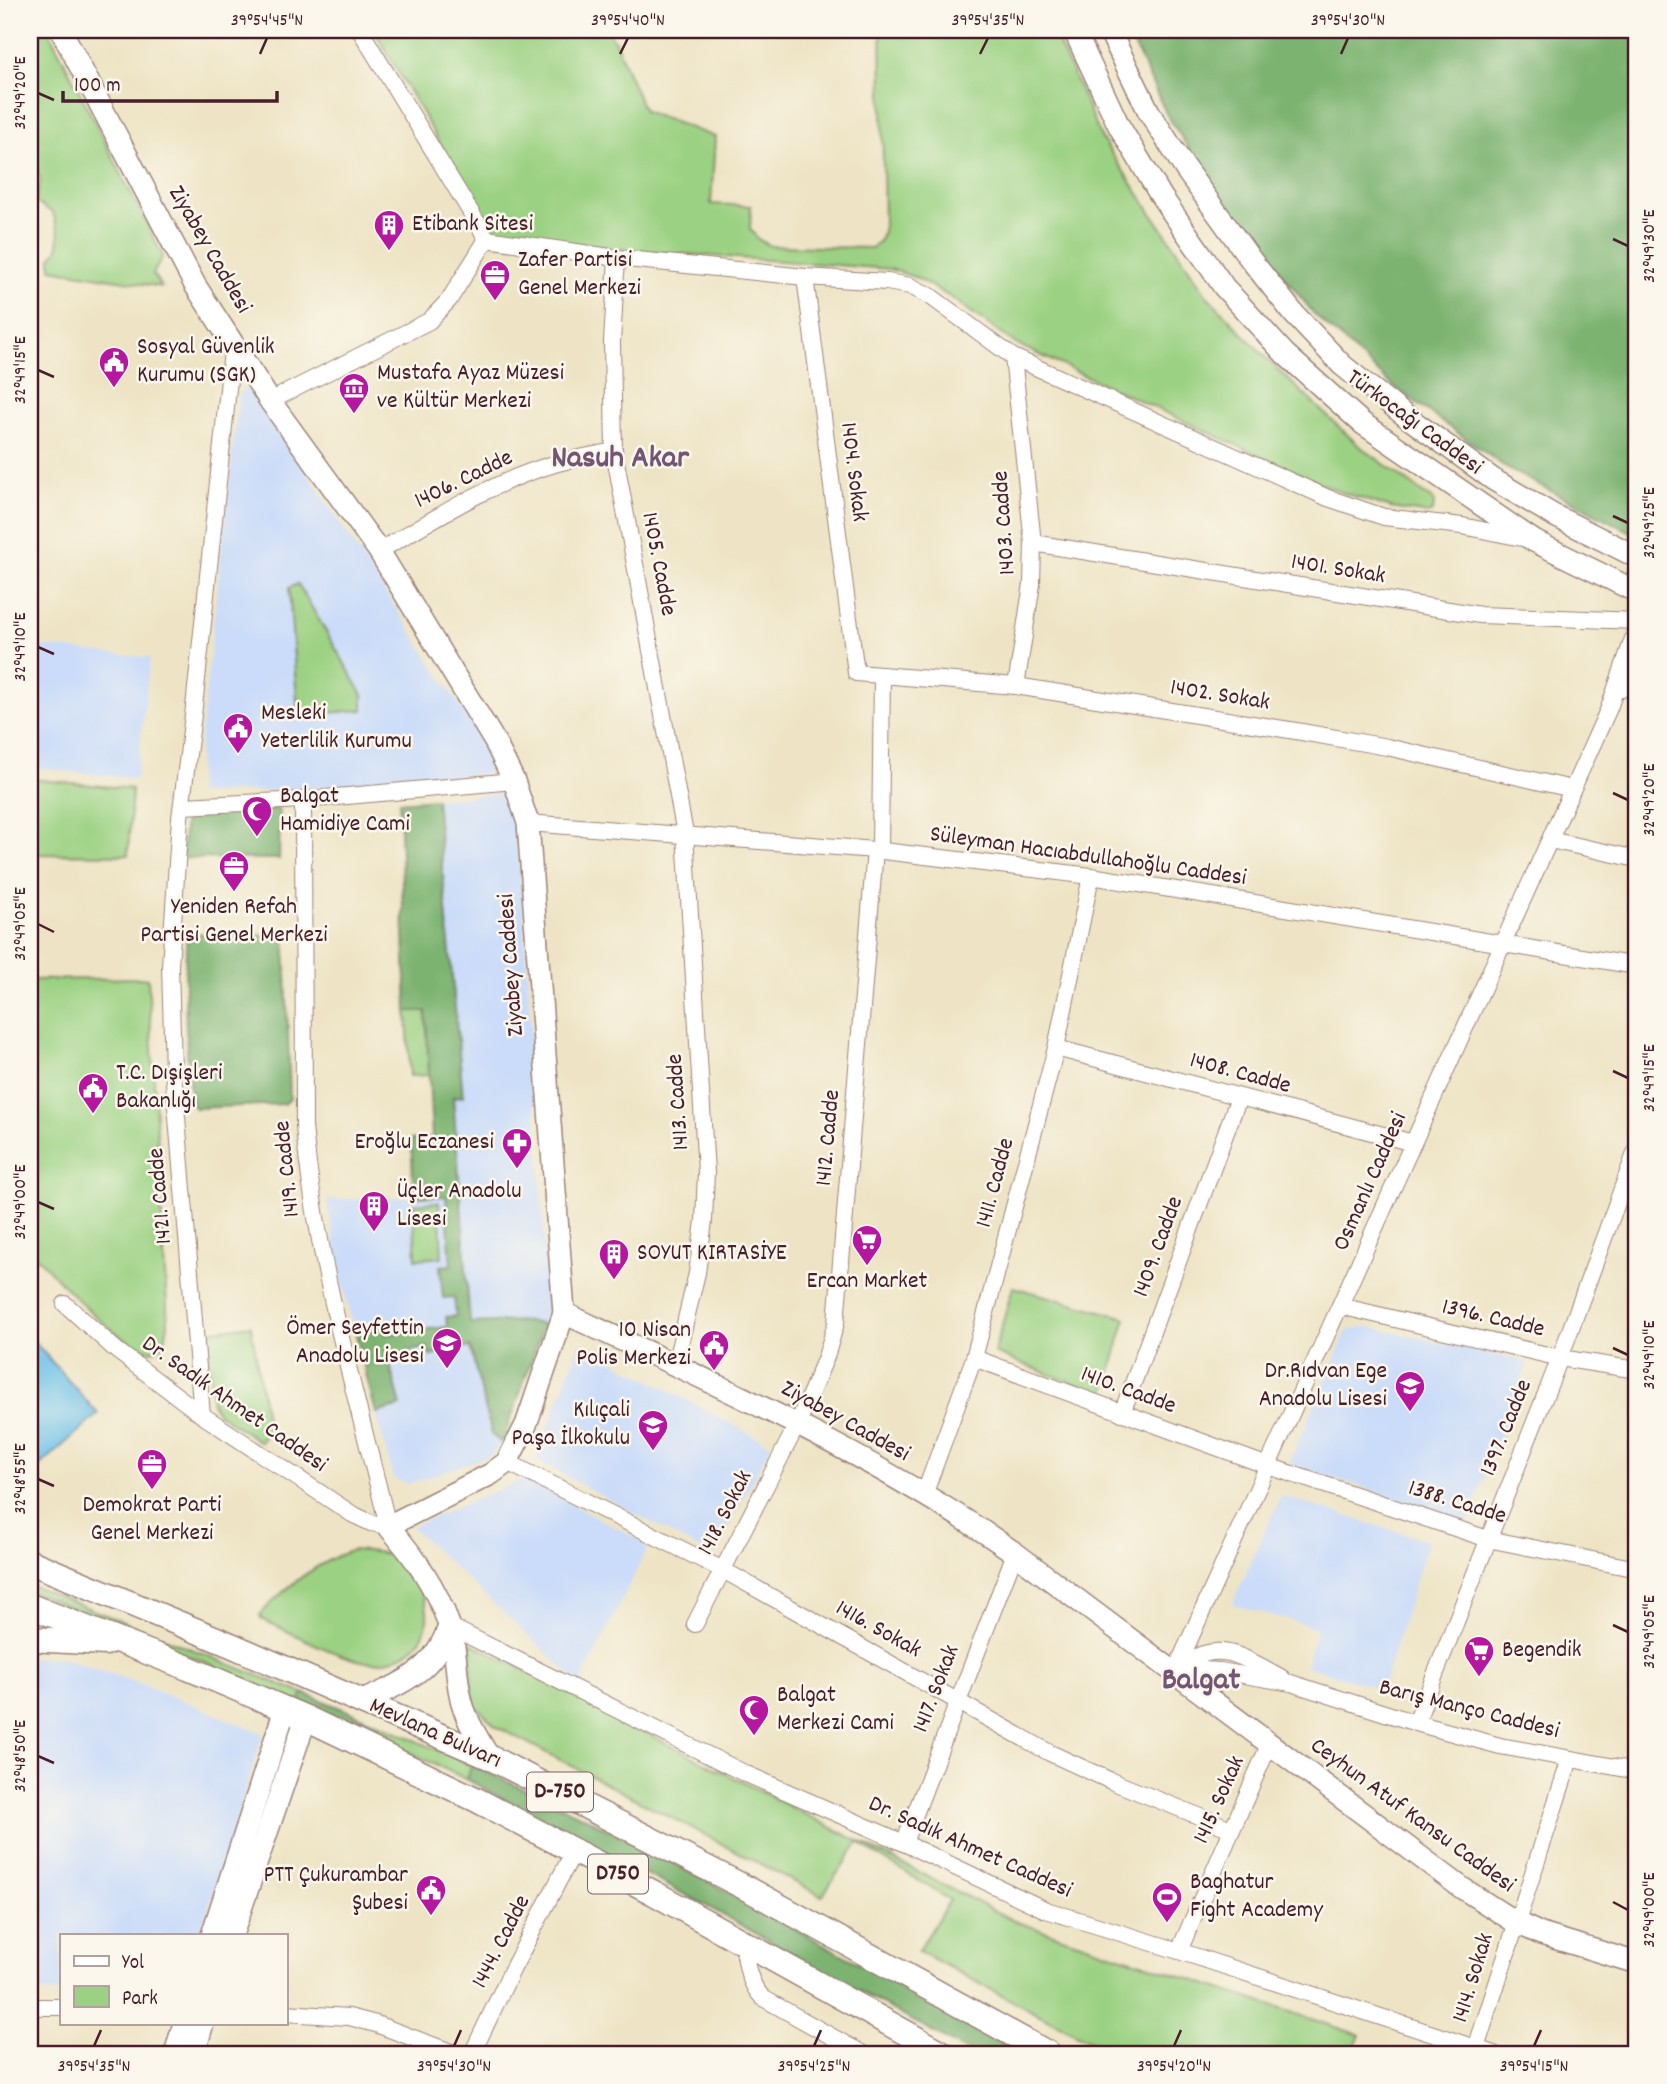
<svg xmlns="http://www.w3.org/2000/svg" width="1667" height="2084" viewBox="0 0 1667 2084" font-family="Dekko,sans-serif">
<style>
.built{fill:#cadcf9}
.green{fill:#9bd182;stroke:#727856;stroke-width:2}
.forest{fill:#7cb370;stroke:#63694e;stroke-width:2}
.water{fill:#6ac0e7;stroke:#5a7089;stroke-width:2}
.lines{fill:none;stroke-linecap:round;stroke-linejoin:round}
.minor-casing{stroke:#9c8278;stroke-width:18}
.major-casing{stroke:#9c8278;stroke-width:24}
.highway-casing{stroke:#9c8278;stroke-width:27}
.minor{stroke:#fff;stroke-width:16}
.major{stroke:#fff;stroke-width:21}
.highway{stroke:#fff;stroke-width:24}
.ticks{fill:none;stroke:#4a1f2b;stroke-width:2.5}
.labels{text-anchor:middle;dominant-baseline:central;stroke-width:5;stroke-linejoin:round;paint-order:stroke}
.shield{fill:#fbf7ec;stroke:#7f6065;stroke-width:2}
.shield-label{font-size:23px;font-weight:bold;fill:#4a1f2b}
.poi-label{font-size:24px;fill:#4a1f2b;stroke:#fbf7ec;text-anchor:start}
.street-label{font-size:24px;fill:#4a1f2b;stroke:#fbf7ec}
.district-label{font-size:32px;font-weight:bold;fill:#755574;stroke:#fbf7ec}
.neatline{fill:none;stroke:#4a1f2b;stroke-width:2.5}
.ticks-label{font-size:18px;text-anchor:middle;fill:#4a1f2b}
</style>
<rect width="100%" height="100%" fill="#fbf7ec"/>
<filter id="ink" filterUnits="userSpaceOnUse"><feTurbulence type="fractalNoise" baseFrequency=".0143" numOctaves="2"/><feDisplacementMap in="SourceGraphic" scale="14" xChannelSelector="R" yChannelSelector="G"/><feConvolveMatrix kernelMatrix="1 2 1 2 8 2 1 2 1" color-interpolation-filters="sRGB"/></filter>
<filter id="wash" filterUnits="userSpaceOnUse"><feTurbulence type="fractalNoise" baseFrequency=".00686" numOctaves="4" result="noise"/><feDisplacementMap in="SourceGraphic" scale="28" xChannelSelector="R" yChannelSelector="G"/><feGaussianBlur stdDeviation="1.57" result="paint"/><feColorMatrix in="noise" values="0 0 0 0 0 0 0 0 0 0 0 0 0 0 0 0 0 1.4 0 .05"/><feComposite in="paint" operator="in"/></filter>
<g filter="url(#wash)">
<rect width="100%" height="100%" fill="#eee4c5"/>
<!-- built -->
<g class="built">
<polygon points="250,386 489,750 493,765 488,773 301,789 197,794 199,751 239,394"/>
<polygon points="30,645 150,658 136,779 30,767"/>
<polygon points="499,794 509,798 518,825 549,1311 502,1443 491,1455 408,1484 393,1478 341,1279 327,1200 446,1196 462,1219 453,1097 462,1096 436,799"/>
<polygon points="1366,1326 1528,1362 1468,1522 1289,1463 1347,1331"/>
<polygon points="580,1343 771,1445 713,1556 536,1460"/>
<polygon points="524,1479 649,1545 580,1684 411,1527"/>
<polygon points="1281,1496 1428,1541 1382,1689 1305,1666 1317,1628 1232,1604"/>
<polygon points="30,1658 61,1658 144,1685 263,1734 200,1935 61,1935 61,1992 30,1992"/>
</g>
<!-- green -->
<g class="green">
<polygon points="30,30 48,30 163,256 153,274 161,287 51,269 51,258 58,249 59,233 53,213 35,202 41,180 30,144"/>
<polygon points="374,30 608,30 616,44 644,111 715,137 711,204 751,206 750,229 759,240 771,246 872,248 881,239 884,226 881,30 1053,30 1102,139 1208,297 1276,368 1357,444 1431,499 1434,502 1433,511 1429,514 1391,508 1338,491 1282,466 1016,344 950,297 917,278 890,269 617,249 492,234"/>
<polygon points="298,584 363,695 363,710 298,715 289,588"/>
<polygon points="30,779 132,789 128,855 30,854"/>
<path d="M148,978L168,1325L164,1345L152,1351C114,1343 56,1278 30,1249V1228L35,1227L37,1212L30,1211V1202L36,1200L30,1181V980Z"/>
<polygon points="407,1011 426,1011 429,1075 410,1076"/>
<polygon points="439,1202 442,1257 416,1259 413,1204"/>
<polygon points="1013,1287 1126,1318 1104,1395 994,1353"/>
<polygon points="251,1325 268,1431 260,1442 218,1413 212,1403 207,1331"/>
<path d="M352,1550C365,1551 384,1551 395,1557C403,1562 407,1570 412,1578C418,1587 424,1595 426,1606C435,1642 398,1666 366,1662C338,1658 289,1631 261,1619L260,1615C286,1586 317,1563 352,1550Z"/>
<path d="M30,1585L365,1718L472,1765L466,1779C323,1711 178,1649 30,1591Z"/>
<polygon points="471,1643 1014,1921 1360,2035 1350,2054 1114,2054 918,1951 950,1900 858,1843 822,1896 495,1726 475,1705 471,1682"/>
</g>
<!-- forest -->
<g class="forest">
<polygon points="1127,30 1637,30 1637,120 1628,127 1637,134 1637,535 1508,469 1394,387 1315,315 1221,198 1167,115"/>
<polygon points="436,799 463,1096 453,1097 470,1323 527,1321 544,1325 502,1443 492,1435 470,1347 430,1356 427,1347 388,1357 401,1406 376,1413 354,1327 384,1325 386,1334 447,1327 446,1317 456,1316 454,1297 443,1298 440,1266 451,1265 446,1196 414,1197 411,1140 432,1138 426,1011 407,1011 399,802"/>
<polygon points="277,808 280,813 279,859 182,858 185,817 190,811"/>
<path d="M187,933L278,936L285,939L290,1099L284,1104L195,1108L191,1104C186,1048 183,990 187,933Z"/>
<polygon points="303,1693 380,1724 375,1736 300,1701"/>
<polygon points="472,1765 586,1818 740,1898 1022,2054 972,2054 703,1904 466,1779"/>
</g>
<!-- water -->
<polygon class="water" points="30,1337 98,1414 35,1470 30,1468"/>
</g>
<g filter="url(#ink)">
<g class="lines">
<!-- minor casing -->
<g class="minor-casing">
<g id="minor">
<polyline points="360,30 487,239"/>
<polyline points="487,239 617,258 805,277 887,282 910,286 930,296 1013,357 1328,498 1384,517 1462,526 1527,539"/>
<polyline points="617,258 612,342 614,451 685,834 706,1172 704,1221 697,1273 675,1365"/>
<polyline points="805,277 856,673 1016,686 1296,731 1387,747 1572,789"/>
<polyline points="1013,357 1033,543 1032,584 1016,686"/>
<polyline points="270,401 429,321 449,300 487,239"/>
<polyline points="1033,543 1480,615 1637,621"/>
<path d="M379,551C434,519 490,483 551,465C572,459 593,455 614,451"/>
<polyline points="1622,689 1637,666"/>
<polyline points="182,806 303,800 514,781"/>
<polyline points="528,823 875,850 1091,876 1637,966"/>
<polyline points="1550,840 1637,859"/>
<polyline points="880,851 882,675"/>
<polyline points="1056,1048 1413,1143"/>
<path d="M65,1304L116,1350L202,1415L352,1514L371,1523L388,1526C356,1394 316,1262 304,1126L303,800"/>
<polyline points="1340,1306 1560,1358 1637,1370"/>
<polyline points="974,1358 1268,1466 1488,1539 1637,1569"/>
<polyline points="1122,1413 1239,1097"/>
<polyline points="202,1415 173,1070 170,966 180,818 194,707 233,342"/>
<polyline points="507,1462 723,1570 1050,1753 1111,1781 1231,1829"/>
<polyline points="924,1495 974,1358 1056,1048 1091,876"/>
<polyline points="695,1624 798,1423 826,1357 836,1323 875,850"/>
<polyline points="449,1626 744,1773 904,1843 1046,1910 1179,1951 1494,2054"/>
<path d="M1176,1673C1184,1666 1193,1657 1204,1654C1230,1645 1259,1666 1282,1678"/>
<polyline points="1174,1674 1609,708 1637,627"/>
<polyline points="1174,1674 1204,1670 1220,1671 1291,1683 1416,1723 1500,1746 1637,1771"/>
<polyline points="1416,1723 1560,1358 1637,1148"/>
<polyline points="904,1843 1015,1553"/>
<path d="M743,1942C746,1962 748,1983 763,1998L863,2054"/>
<polyline points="1179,1951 1269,1745"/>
<polyline points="30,2007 61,2007"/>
<polyline points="285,2013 349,2017 376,2024 456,2054"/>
<polyline points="1476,2048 1570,1759"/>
<polyline points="472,2054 512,1970 574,1851"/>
</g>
</g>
<!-- major casing -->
<g class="major-casing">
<g id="major">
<path d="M61,30L195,285L270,401L379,551L495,742L514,781L528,823L564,1313C718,1385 874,1455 1015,1553L1462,1888L1515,1922L1541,1934L1637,1963"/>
<polyline points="1074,30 1119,126 1161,196 1224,287 1285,354 1362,423 1534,541 1637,592"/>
<polyline points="1109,30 1149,112 1186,170 1251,260 1294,314 1342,365 1403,414 1494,480 1555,516 1637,557"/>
<path d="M362,1701C402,1684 435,1670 449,1626"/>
<path d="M489,1757C477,1737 464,1717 460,1694C455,1671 457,1647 449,1625C436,1586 414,1556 388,1526L491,1474L507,1462L526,1425L564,1313"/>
<polyline points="212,1935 285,1709"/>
<polyline points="232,1935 306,1718"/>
<polyline points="175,2054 184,2023"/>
<polyline points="194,2054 203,2023"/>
</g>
</g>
<!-- highway casing -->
<g class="highway-casing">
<g id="highway">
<polyline points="30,1562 231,1645 489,1757 750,1890 1049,2054"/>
<polyline points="30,1606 188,1668 306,1718 475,1799 654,1893 944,2054"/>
<polyline points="30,1639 106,1643"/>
</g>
</g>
<!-- minor -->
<use href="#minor" class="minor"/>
<!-- major -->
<use href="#major" class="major"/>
<!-- highway -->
<use href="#highway" class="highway"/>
</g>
</g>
<!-- ticks -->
<path class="ticks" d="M260,54L267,38M620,54L628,38M980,54L988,38M1341,54L1348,38M38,93L54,100M1613,239L1628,246M38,370L54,377M1613,516L1628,523M38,647L54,654M1613,793L1628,800M38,924L54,932M1613,1071L1628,1078M38,1202L54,1209M1613,1348L1628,1355M38,1479L54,1486M1613,1625L1628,1632M38,1756L54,1763M1613,1902L1628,1910M94,2046L101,2030M454,2046L461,2030M814,2046L821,2030M1174,2046L1181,2030M1534,2046L1541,2030"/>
<!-- icons -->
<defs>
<g id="building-pin" transform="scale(1.575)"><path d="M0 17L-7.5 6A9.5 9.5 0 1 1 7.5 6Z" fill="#b5179e" stroke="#fbf7ec"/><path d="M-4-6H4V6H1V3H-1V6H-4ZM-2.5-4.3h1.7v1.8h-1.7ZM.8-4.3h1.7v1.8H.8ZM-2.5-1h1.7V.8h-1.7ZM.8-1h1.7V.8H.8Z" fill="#fff"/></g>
<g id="office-pin" transform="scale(1.575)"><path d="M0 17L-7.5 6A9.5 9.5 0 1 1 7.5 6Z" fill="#b5179e" stroke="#fbf7ec"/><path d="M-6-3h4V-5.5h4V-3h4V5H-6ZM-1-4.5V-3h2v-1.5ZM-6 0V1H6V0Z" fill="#fff"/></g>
<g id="civic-pin" transform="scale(1.575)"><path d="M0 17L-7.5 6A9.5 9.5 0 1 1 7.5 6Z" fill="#b5179e" stroke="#fbf7ec"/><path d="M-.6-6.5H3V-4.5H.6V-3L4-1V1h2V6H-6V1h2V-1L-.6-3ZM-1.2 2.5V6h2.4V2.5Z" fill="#fff"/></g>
<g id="museum-pin" transform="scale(1.575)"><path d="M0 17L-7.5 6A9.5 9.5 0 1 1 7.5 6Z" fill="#b5179e" stroke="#fbf7ec"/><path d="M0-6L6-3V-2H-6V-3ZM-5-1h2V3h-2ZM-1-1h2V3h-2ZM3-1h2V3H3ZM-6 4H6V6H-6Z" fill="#fff"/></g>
<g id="mosque-pin" transform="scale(1.575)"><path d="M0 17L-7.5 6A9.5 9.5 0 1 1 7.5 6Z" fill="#b5179e" stroke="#fbf7ec"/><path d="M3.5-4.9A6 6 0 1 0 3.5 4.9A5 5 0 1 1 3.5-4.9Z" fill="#fff"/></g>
<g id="pharmacy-pin" transform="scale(1.575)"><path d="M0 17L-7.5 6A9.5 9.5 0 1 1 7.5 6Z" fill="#b5179e" stroke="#fbf7ec"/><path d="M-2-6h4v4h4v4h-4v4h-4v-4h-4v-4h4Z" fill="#fff"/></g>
<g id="supermarket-pin" transform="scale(1.575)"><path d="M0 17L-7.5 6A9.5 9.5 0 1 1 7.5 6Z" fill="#b5179e" stroke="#fbf7ec"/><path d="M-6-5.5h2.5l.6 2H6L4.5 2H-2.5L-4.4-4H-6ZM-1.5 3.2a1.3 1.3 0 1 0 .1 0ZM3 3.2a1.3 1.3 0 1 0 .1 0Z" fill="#fff"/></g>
<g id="school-pin" transform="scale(1.575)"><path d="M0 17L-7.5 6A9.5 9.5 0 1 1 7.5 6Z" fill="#b5179e" stroke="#fbf7ec"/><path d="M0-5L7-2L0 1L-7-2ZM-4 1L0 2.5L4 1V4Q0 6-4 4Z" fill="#fff"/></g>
<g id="stadium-pin" transform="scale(1.575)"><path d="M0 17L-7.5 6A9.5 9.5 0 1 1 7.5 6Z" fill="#b5179e" stroke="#fbf7ec"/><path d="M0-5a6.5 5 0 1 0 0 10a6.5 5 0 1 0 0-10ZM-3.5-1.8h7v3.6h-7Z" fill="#fff"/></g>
</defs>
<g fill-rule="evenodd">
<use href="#building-pin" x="389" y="225"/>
<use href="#office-pin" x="495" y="275"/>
<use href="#civic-pin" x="114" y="362"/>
<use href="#museum-pin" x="354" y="388"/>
<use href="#civic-pin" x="238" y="728"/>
<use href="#mosque-pin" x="257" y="811"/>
<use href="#office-pin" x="234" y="866"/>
<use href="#civic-pin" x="93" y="1088"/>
<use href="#pharmacy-pin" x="517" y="1143"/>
<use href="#building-pin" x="374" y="1206"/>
<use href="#supermarket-pin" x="867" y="1240"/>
<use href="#building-pin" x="614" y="1254"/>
<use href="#school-pin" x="447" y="1343"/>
<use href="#civic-pin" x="714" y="1345"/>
<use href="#school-pin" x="1410" y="1386"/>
<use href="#school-pin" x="653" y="1425"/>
<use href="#office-pin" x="152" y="1464"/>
<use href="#supermarket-pin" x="1479" y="1651"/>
<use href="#mosque-pin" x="754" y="1710"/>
<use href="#civic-pin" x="431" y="1890"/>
<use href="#stadium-pin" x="1167" y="1897"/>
</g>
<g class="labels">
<!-- shield labels -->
<g class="shield">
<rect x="527" y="1772.5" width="66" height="39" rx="5"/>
<rect x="588" y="1854.5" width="60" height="39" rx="5"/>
</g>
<g class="shield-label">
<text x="560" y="1792">D-750</text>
<text x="618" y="1874">D750</text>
</g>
<!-- poi labels -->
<g class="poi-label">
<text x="412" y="225">Etibank Sitesi</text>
<text x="518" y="261">Zafer Partisi<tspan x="518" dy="28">Genel Merkezi</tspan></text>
<text x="137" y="348">Sosyal Güvenlik<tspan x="137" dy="28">Kurumu (SGK)</tspan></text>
<text x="377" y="374">Mustafa Ayaz Müzesi<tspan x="377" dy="28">ve Kültür Merkezi</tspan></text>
<text x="261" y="714">Mesleki<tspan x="261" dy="28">Yeterlilik Kurumu</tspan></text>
<text x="280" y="797">Balgat<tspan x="280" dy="28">Hamidiye Cami</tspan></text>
<text x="234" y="908" text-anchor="middle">Yeniden Refah<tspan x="234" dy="28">Partisi Genel Merkezi</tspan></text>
<text x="116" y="1074">T.C. Dışişleri<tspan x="116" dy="28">Bakanlığı</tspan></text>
<text x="494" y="1143" text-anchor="end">Eroğlu Eczanesi</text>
<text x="397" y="1192">Üçler Anadolu<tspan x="397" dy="28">Lisesi</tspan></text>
<text x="637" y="1254">SOYUT KIRTASİYE</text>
<text x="867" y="1282" text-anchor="middle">Ercan Market</text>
<text x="424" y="1329" text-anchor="end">Ömer Seyfettin<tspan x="424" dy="28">Anadolu Lisesi</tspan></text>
<text x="691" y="1331" text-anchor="end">10 Nisan<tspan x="691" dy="28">Polis Merkezi</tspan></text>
<text x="1387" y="1372" text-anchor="end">Dr.Rıdvan Ege<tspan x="1387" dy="28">Anadolu Lisesi</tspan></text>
<text x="630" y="1411" text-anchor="end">Kılıçali<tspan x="630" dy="28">Paşa İlkokulu</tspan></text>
<text x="152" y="1506" text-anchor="middle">Demokrat Parti<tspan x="152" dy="28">Genel Merkezi</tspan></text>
<text x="1502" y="1651">Begendik</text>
<text x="777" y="1696">Balgat<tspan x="777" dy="28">Merkezi Cami</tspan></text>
<text x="408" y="1876" text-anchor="end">PTT Çukurambar<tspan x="408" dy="28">Şubesi</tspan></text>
<text x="1190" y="1883">Baghatur<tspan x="1190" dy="28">Fight Academy</tspan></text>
</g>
<!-- street labels -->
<g class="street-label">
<text transform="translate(209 250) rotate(60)">Ziyabey Caddesi</text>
<text transform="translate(1414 423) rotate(36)">Türkocağı Caddesi</text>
<text transform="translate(853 472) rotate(83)">1404. Sokak</text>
<text transform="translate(464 480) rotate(-26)">1406. Cadde</text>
<text transform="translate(1005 523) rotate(-94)">1403. Cadde</text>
<text transform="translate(658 564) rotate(79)">1405. Cadde</text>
<text transform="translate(1338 570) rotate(9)">1401. Sokak</text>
<text transform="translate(1220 696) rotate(9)">1402. Sokak</text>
<text transform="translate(1088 857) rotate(8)">Süleyman Hacıabdullahoğlu Caddesi</text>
<text transform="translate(512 965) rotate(-94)">Ziyabey Caddesi</text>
<text transform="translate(1240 1074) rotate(15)">1408. Cadde</text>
<text transform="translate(679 1102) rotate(-94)">1413. Cadde</text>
<text transform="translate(829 1138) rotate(-85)">1412. Cadde</text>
<text transform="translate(288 1169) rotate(-96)">1419. Cadde</text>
<text transform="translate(1371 1182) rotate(-66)">Osmanlı Caddesi</text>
<text transform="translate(996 1183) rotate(-75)">1411. Cadde</text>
<text transform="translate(161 1196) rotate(-95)">1421. Cadde</text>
<text transform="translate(1159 1247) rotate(-70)">1409. Cadde</text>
<text transform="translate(1493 1319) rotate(13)">1396. Cadde</text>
<text transform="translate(1128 1391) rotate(20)">1410. Cadde</text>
<text transform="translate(234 1405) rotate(35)">Dr. Sadık Ahmet Caddesi</text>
<text transform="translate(845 1422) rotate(29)">Ziyabey Caddesi</text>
<text transform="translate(1507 1428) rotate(-68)">1397. Cadde</text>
<text transform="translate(1457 1503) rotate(17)">1388. Cadde</text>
<text transform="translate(726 1513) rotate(-63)">1418. Sokak</text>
<text transform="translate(878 1630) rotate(29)">1416. Sokak</text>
<text transform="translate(937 1689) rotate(-69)">1417. Sokak</text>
<text transform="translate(1469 1710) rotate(14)">Barış Manço Caddesi</text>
<text transform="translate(435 1734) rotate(24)">Mevlana Bulvarı</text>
<text transform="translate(1220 1800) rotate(-66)">1415. Sokak</text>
<text transform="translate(1412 1816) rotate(36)">Ceyhun Atuf Kansu Caddesi</text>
<text transform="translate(970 1848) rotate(24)">Dr. Sadık Ahmet Caddesi</text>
<text transform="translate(502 1942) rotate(-63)">1444. Cadde</text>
<text transform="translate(1474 1978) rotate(-73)">1414. Sokak</text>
</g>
<!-- district labels -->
<g class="district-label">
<text x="620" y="460">Nasuh Akar</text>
<text x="1201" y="1682">Balgat</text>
</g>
</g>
<!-- margin -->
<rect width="1667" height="2084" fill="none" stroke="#fbf7ec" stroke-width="77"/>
<!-- legend -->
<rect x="60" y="1934" width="228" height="91" fill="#fbf7ec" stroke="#b4a19f" stroke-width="2"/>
<rect x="74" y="1956" width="35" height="10" fill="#ffffff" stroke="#b4a19f" stroke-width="2"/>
<text x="122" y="1968" font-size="21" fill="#4a1f2b">Yol</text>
<rect x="74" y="1986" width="35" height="21" fill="#9bd182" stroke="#b4a19f" stroke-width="2"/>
<text x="122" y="2004" font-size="21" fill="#4a1f2b">Park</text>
<!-- scale -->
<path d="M63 91v10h214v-10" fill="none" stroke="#4a1f2b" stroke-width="3.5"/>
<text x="74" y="91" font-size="21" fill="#4a1f2b" stroke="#fbf7ec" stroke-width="5" paint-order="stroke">100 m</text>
<rect x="38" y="38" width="1590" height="2008" class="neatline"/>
<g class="ticks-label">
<text x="267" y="25">39°54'45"N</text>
<text x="628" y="25">39°54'40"N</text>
<text x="988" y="25">39°54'35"N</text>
<text x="1348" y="25">39°54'30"N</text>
<text transform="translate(19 93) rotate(-90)" y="6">32°49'20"E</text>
<text transform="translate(1648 246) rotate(-90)" y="6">32°49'30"E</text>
<text transform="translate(19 370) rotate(-90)" y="6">32°49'15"E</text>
<text transform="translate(1648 523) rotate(-90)" y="6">32°49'25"E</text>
<text transform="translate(19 647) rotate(-90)" y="6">32°49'10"E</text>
<text transform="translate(1648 800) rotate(-90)" y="6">32°49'20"E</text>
<text transform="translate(19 924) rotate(-90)" y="6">32°49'05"E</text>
<text transform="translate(1648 1078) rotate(-90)" y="6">32°49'15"E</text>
<text transform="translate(19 1202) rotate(-90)" y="6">32°49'00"E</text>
<text transform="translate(1648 1355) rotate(-90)" y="6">32°49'10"E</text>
<text transform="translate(19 1479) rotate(-90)" y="6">32°48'55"E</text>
<text transform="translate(1648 1632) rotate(-90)" y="6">32°49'05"E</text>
<text transform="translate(19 1756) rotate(-90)" y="6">32°48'50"E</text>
<text transform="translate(1648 1910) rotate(-90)" y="6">32°49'00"E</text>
<text x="94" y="2071">39°54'35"N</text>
<text x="454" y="2071">39°54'30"N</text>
<text x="814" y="2071">39°54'25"N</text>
<text x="1174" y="2071">39°54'20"N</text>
<text x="1534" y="2071">39°54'15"N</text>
</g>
</svg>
